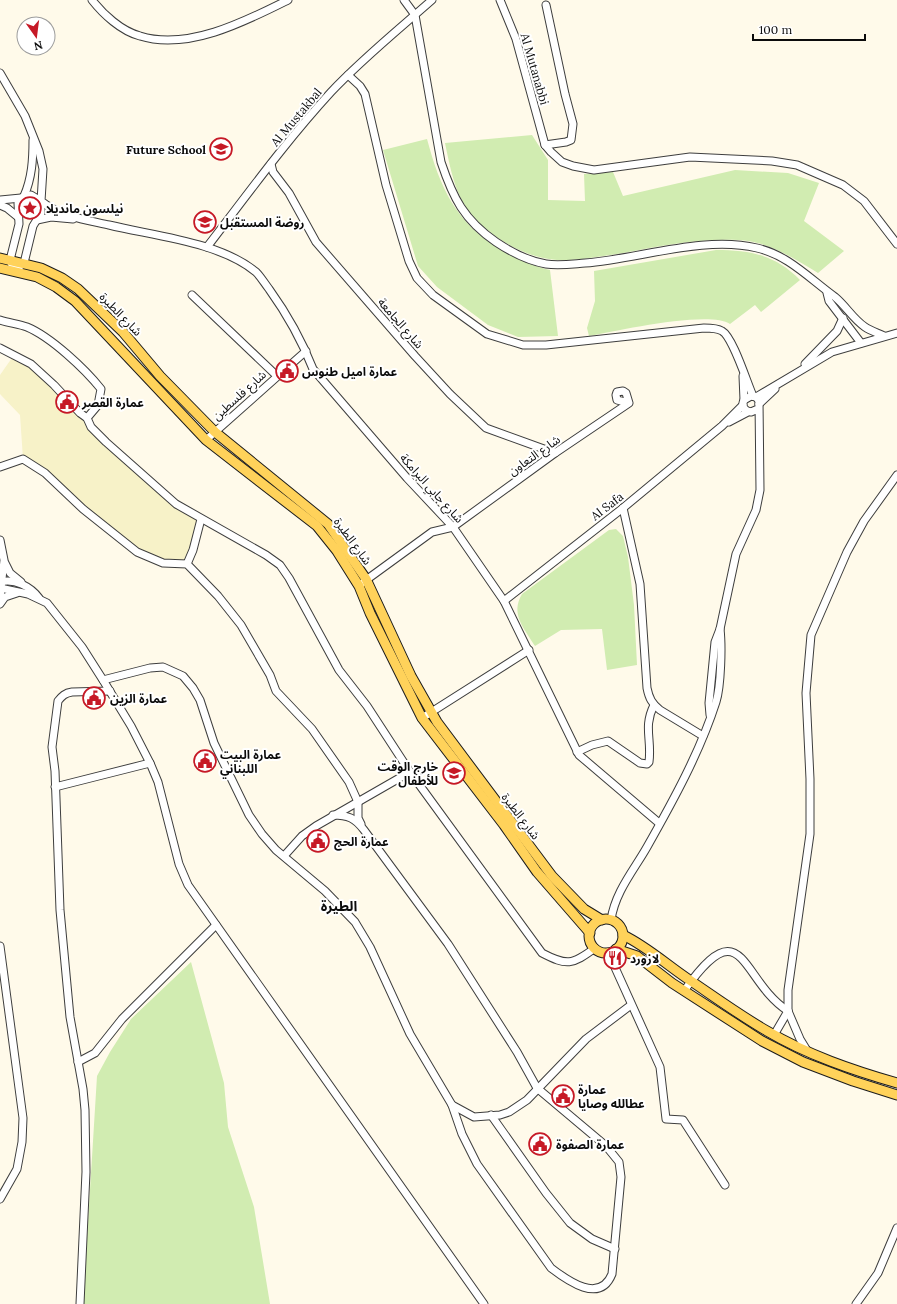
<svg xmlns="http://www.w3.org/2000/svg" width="897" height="1304" viewBox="0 0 897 1304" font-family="Lora,'Noto Sans Arabic',serif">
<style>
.farmland{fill:#f7f2c8}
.green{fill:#d1ecb1}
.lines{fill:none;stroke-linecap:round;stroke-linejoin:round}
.minor-casing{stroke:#3e3e3e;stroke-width:9}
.major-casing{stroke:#1c1c1c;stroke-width:11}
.minor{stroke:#fff;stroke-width:7}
.major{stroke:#ffd25a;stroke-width:9}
.labels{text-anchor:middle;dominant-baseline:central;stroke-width:4;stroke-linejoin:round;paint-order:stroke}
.street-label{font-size:12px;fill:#0b0b0b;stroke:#fff}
.poi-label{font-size:12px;font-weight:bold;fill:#0b0b0b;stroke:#fff;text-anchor:start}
.quarter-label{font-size:14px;font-weight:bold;fill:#0b0b0b;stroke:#fff}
</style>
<rect width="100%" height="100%" fill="#fffaea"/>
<!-- farmland -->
<polygon class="farmland" points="14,355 31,364 138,469 201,519 187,564 176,563 149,557 118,537 23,459 20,415 0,394 0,375"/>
<!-- green -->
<g class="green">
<path d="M532,135L548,160V200L585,201L584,174L613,172L623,196L735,170L788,173L819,183L804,221L844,251L818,273C793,258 768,241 738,240C700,238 660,246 623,253C602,256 579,261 557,260C537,259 514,249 498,238C459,211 454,187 445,143Z"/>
<path d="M427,139C440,187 455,222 500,249C516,258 532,266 550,270L558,336L518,337L488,325L437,287L418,266L383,150Z"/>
<path d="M716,250C750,250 776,255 800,280L761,312L755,305L730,324C709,310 617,331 589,336L587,328L595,301L594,271Z"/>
<path d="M616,529L623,536L628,557L634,605L637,665L607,670L602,629L561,630L535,646C524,628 510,614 522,594L609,530Z"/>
<polygon points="191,962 224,1083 228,1127 254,1207 270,1304 83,1304 97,1076 110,1052 131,1019"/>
</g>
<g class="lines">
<!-- minor casing -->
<g class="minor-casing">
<g id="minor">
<path d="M92,0C103,14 121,31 140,36C188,51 246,21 288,0"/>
<path d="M404,0L415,15L441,162C453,198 464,220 496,242C511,252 528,261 546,264C559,266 572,264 585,263C639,259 704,235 757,248C788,255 810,279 835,297C846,306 853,319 865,327C871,331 878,333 884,336"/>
<polyline points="500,0 516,39 545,145 551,152 562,162 573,166 594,170 690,157 772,161 797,165 843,185 864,201 897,244"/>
<path d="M0,73L25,116L39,151L43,169L41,201C59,216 87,220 109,225C155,236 220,242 256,272C261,277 265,284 269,289C287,314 302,341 313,369L407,478L453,527L504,601L579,755L659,823"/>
<path d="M348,75L360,86L365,94L386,185L409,261L417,278L433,295L487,334L523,345H546L704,328C710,328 717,328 722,331C733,337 747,383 753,396"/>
<polyline points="545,145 566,142 571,140 573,124 565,94 546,5"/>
<polyline points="271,164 273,172 289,193 316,242 415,356 450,394 486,428 555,453"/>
<polygon points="31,195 41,201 41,213 33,226 24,263 14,271 10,260 19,224 18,203 23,197"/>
<path d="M24,196C32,178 33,159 33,140"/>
<polyline points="0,200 21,198"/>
<polyline points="0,205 7,208 18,217"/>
<polyline points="37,220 51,217 73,219"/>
<path d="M207,247C247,195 286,141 331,92C362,59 398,30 432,0"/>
<polyline points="827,293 829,301 861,343"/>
<polyline points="192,295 277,376"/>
<path d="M0,320C9,323 19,324 27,327C51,337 85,369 101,389L98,405L87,418"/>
<path d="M0,348L31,364L54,385L80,413L87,418L91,427L106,442L176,504L266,555L280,565L289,578L339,670L367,706L410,772L542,953C567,966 572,965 595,948"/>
<polyline points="805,364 837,331 843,318"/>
<polyline points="743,376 744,400"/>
<polyline points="756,397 832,352 897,333"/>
<polyline points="759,404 775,389"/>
<polyline points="729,422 748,412"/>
<polyline points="206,440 306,351"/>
<polyline points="0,467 23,459 45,473 83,509 137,552 163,563 187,564 218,596 241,625 270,675 276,691 312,729 349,782 358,802 358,818 361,824"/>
<path d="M623,508L640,584L647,688C649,698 652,704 660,710L703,736"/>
<polyline points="0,540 4,560 0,598"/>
<polyline points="5,563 10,573 21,582"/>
<polyline points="187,564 193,550 201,519"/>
<path d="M0,582C15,578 31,587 39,598"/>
<polyline points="362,583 432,532 453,527 555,453 629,403 626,393 623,391 617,392 616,395 617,400 629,403"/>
<polyline points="0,588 28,594 47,603 82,647 103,680 131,726 150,763 158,782 179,864 188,885 484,1304"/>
<polyline points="504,601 623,508 722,426 743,405"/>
<polyline points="0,604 5,597 17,593"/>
<polyline points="103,680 150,668 163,667 183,676 193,688 200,700 214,743 249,815 262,834 276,850 325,891 355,922 370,947 410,1034 452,1105 474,1117 500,1115 509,1112 527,1100 586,1039 631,1005"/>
<path d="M710,715L709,703L715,642L720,629L736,554L756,510L760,490L759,401L756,397L751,396L744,400C741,406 744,411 751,412L758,409"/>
<polyline points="422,718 529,650"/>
<path d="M577,752L592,745L608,741L640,763L647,764L649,762C652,739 643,727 654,705"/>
<polyline points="55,787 150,763"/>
<path d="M333,815C348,815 355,818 364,830L448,944L517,1052L537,1088L606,1146L619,1162L621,1177L612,1274C600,1304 568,1281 551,1268L477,1164L462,1134L452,1105"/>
<polyline points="284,856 302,836 316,826 410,772"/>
<path d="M611,920C615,892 634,870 647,847C673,801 700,752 716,702C721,686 722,646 720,629"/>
<polyline points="0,946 23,1118 22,1142 17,1169 0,1199"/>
<polyline points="608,952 660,1067 666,1119 683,1120 725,1185"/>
<path d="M684,991C744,906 740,980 788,1011"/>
<polyline points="774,1035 788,1011"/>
<polyline points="808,1052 800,1039 788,1011 788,990 810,834 810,779 806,693 811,635 847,552 864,521 897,475"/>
<polyline points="78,1062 95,1053 122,1019 216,925"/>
<polyline points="491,1115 546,1193 570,1223 592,1239 615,1249"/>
<path d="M80,1304L86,1172L85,1110L83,1089L70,1017L60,910L55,771L52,747L58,701C62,696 65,693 72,692L110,691"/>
<polyline points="856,1304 878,1273 897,1228"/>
</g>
</g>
<!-- major casing -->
<g class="major-casing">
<g id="major">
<polyline points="0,258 41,268 62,278 78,289 123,332 160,376 215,432 328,524 366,579 411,676 437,722 552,876 584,909 602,920"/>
<polyline points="0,268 37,277 56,287 75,301 206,440 317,526 337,551 359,586 370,613 422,718 504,825 537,872 590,933"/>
<circle cx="606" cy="936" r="17"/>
<path d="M623,935C648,947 668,966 691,981C716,998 741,1016 767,1031C808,1055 852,1070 897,1083"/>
<polyline points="616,949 637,956 672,983 762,1041 803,1062 853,1081 897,1095"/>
</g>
</g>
<!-- minor -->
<use href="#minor" class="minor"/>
<!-- major -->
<use href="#major" class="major"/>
</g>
<!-- icons -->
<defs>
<g id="school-ring" transform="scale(1.15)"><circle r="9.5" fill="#fff" stroke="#c61926" stroke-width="1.5"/><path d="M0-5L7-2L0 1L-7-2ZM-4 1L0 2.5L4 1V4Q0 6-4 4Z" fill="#c61926"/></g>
<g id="sight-ring" transform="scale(1.15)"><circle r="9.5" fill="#fff" stroke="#c61926" stroke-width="1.5"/><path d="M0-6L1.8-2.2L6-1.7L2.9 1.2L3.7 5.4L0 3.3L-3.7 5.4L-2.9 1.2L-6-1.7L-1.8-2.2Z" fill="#c61926"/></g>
<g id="civic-ring" transform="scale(1.15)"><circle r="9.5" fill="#fff" stroke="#c61926" stroke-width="1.5"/><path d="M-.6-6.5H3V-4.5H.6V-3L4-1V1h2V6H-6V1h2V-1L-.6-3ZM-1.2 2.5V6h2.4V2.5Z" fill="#c61926"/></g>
<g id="restaurant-ring" transform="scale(1.15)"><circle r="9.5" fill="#fff" stroke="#c61926" stroke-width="1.5"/><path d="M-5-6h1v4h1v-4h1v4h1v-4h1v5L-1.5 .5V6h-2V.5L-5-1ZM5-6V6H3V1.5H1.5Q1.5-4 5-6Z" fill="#c61926"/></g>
</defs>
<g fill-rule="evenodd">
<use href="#school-ring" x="221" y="149"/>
<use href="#sight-ring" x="30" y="208"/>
<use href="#school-ring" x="205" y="222"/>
<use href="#civic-ring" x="287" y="371"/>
<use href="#civic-ring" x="67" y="402"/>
<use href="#civic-ring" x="94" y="698"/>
<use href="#civic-ring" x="205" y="761"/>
<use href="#school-ring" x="454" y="773"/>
<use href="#civic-ring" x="318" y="841"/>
<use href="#restaurant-ring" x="615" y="958"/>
<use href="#civic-ring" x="563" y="1096"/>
<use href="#civic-ring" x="540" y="1144"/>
</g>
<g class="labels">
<!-- street labels -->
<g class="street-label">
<text transform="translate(535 69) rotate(74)">Al Mutanabbi</text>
<text transform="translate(296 117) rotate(-50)">Al Mustakbal</text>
<text transform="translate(121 314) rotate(46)">شارع الطيرة</text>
<text transform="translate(401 323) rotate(49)">شارع الجامعة</text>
<text transform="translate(239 395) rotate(-42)">شارع فلسطين</text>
<text transform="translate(534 455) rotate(-35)">شارع التعاون</text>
<text transform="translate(432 488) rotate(48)">شارع جابي البرامكة</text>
<text transform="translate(607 506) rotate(-38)">Al Safa</text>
<text transform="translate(353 541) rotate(54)">شارع الطيرة</text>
<text transform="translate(521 816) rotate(53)">شارع الطيرة</text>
</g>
<!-- poi labels -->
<g class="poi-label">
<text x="206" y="149" text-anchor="end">Future School</text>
<text x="46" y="208">نيلسون مانديلا</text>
<text x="220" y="222">روضة المستقبل</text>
<text x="302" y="371">عمارة اميل طنوس</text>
<text x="82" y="402">عمارة القصر</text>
<text x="110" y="698">عمارة الزين</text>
<text x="220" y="754">عمارة البيت<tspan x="220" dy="14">اللبناني</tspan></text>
<text x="438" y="766" text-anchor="end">خارج الوقت<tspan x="438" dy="14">للأطفال</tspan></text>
<text x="334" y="841">عمارة الحج</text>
<text x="630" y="958">لازورد</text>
<text x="578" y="1089">عمارة<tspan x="578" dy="14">عطالله وصايا</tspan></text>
<text x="556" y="1144">عمارة الصفوة</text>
</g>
<!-- quarter labels -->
<g class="quarter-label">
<text x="339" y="906">الطيرة</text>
</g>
</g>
<!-- north arrow -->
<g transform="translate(36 36) rotate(166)"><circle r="19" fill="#ffffff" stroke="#9d9d9d"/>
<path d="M0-3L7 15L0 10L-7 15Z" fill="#c61926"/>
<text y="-6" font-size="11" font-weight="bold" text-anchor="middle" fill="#0b0b0b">N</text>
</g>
<!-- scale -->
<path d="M753 34v6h112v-6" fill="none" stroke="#0b0b0b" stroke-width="2"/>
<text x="759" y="34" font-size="12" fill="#0b0b0b" stroke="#ffffff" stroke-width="3" paint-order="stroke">100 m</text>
</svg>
